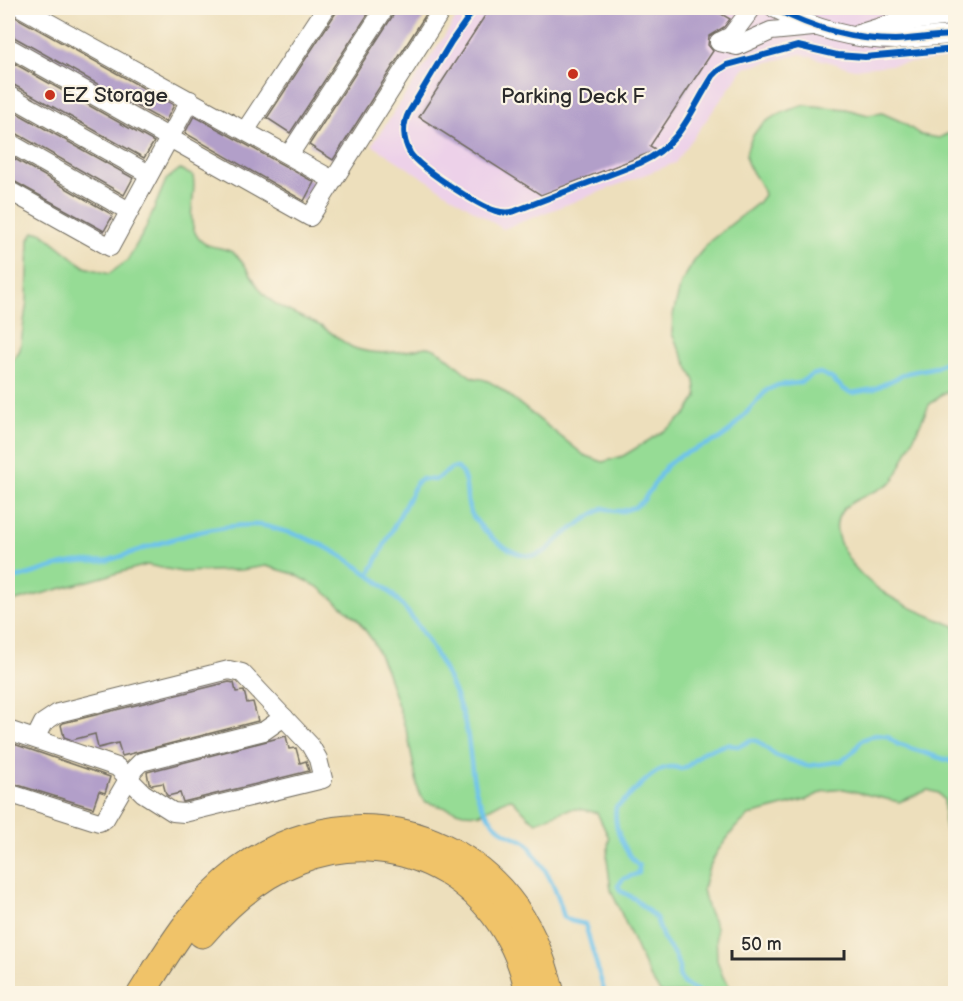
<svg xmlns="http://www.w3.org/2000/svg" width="963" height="1001" viewBox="0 0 963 1001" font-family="'Balsamiq Sans',sans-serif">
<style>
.built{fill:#edd1e9}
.green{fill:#96dc95;stroke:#608460;stroke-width:1.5}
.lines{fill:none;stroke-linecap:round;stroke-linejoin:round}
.stream{stroke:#6ec3eb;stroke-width:4.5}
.building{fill:#b29fc9}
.minor-casing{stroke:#6f6a5e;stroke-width:20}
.highway-casing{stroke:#6f6a5e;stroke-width:29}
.minor{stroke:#fff;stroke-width:18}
.highway{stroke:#f0c369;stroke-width:27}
.cycleway-casing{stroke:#fcf5e5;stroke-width:10}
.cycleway{stroke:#0057b8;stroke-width:6}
.poi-dot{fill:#c8321e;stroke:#fcf5e5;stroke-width:2}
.labels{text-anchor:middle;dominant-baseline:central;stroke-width:4.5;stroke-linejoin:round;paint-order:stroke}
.poi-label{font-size:21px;fill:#2b2b2b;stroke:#fcf5e5;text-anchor:start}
</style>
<rect width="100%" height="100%" fill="#fcf5e5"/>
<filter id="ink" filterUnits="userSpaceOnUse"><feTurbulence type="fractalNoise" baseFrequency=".0167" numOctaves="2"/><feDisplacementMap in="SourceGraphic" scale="12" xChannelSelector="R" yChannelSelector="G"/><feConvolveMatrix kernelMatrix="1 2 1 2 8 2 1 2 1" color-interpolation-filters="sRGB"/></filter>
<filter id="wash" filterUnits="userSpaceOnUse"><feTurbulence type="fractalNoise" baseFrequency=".008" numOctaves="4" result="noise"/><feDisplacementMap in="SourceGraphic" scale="24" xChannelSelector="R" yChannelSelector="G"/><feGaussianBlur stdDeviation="1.35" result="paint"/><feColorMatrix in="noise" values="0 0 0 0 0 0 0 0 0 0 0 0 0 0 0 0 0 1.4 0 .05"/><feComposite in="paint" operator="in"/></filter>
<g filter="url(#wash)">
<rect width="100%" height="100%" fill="#eddfbc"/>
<!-- built -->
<polygon class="built" points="463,8 955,8 955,58 854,69 801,54 744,68 675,163 503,229 372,145"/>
<!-- green -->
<path class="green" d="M804,105L846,109L868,115L882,113L900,121L921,135L939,138L955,130V388L941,395L929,405L894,480C881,493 848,498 840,514C834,524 836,534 841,545C861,590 913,610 955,626V862C952,848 945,833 944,820C944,813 945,807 944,800L938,793L928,790L899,802L844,789L824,791L806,800L750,815L735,828L717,852L708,870L703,889L707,907L716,927L717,960L723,977L734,993H661L649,976L611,890L607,859L609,838L597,813C566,804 564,812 536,822L528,816L512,799L505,800L479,814L463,813L426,802L419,794L408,736L386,670L373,641L357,619L320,588L294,574L266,566L241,570L182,572L147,565L8,603V367L20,350L27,301L29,239L34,232H41L85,267L109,274L127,261L145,230L166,180L180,169L193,176C197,193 187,213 194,230C203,253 221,243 235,254C248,265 253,282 264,294C281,312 304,316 324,328C334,334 343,343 354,348C373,355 393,353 413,350C417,350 422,347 426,347C444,348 457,369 472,377C476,379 480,378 485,380C489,381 493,384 497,386L584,455L603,462L623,456L669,428L686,414L697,397L695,381L672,334L673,315L681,283L696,258L710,241L758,203L764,195C762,182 752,175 747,162C745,156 746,151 749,144C757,120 782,112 804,105Z"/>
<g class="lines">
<!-- stream -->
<g class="stream">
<path d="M8,580C29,576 48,567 69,563C83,559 97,564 110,560C158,544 207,524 257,525C265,525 273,528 280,530C314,538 342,554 369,575"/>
<path d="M605,994L585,924L571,921L564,917C557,891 551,877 535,855C532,852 531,847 528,844C522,838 514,838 508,834C495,827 488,816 481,804C471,784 471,753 467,732C456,681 413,604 369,575L417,482L422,479L435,480L452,468H458C470,481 464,496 470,511C480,532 520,567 544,552C552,547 558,539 565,534C577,525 590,516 603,508L614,511H623L635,507L643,501L666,466L679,456L719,439L729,432L767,390L778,385L799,383L812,375L820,373L831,378L845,390L852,393L874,389L907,373L936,367L947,361L956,353"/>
<path d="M702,994L683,983L679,975V967L675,956L663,938L656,918L635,899L621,891L618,886L623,879L639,873V866C624,852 613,828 616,807C635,796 656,758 681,769L689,765L703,752L728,744C738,748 742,746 750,740L757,741L775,755L807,766L842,761L853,752L862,740L875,735L887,736L897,744L956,763"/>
</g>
</g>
<g id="blocks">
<!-- building -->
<g class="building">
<polygon points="339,8 372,8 290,133 267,118"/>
<polygon points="396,8 430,8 333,160 309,145 394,14"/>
<polygon points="490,8 711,8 730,19 724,27 709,36 708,45 713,51 650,146 657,150 541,195 419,117"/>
<polygon points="8,10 17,18 174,105 165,122 14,37 8,36"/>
<polygon points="8,60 154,142 144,158 14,85 8,84"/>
<polygon points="8,108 133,178 124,195 14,132 8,131"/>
<polygon points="194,116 314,182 304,201 185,133"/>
<polygon points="8,155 113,215 104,231 8,178"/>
<polygon points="229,682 234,683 236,692 244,691 247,703 253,702 258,721 122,756 118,743 98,748 95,734 72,740 64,737 61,725 63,723"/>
<polygon points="286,736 289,749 296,748 300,763 306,761 309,771 183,802 180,793 168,796 166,794 163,783 152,785 149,783 147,772"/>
<polygon points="8,742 110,777 105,793 99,791 93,808 8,782"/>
</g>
</g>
</g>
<g filter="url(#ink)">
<use href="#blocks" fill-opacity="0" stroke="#6f6a5e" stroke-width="1.5"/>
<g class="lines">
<!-- minor casing -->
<g class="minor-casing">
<g id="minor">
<polyline points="22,8 333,180"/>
<path d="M774,8C812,28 851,40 895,40C915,39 935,35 956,35"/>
<polyline points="858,34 890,24 956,15"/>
<polyline points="719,42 737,46 771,31 813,27"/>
<polyline points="719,42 731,36 752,8"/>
<polyline points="8,47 310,217 443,8"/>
<polyline points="8,95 149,174"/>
<polyline points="245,131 326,8"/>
<polyline points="8,142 129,211"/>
<polyline points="289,155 385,8"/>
<polyline points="8,190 110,247 190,100"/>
<polyline points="8,730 117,767 143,793 173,812 184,813 323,779 318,759 310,745 242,673 229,670 58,713 43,723 35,739"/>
<polyline points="8,793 99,822 105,819 134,769 141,762 264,731 284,717"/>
</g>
</g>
<!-- highway casing -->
<g class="highway-casing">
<g id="highway">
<path d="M202,934C229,902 260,875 299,860C403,819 510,886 529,994"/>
<path d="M141,994C169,949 196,903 240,870C325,807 440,815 508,899C530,926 543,960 551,994"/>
</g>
</g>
<!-- minor -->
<use href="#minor" class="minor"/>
<!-- highway -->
<use href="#highway" class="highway"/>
<!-- cycleway casing -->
<g class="cycleway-casing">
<g id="cycleway">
<path d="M475,8L451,42L409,112C402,125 403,140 410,153C419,168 479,206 496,211C503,213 509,213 515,211L640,163C682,144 689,113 713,76L719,70L727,65L798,46L837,55L865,57L956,49"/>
<path d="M774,8C812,28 851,40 895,40C915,39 935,35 956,35"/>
</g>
</g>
<!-- cycleway -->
<use href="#cycleway" class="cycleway"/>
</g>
</g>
<!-- markers -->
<g class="poi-dot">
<circle cx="573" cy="74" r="6"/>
<circle cx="50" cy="95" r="6"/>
</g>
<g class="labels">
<!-- poi labels -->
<g class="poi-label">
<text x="62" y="95">EZ Storage</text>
<text x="573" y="96" text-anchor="middle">Parking Deck F</text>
</g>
</g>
<!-- margin -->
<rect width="963" height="1001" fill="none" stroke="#fcf5e5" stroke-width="30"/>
<!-- scale -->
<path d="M732 950v9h112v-9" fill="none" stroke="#2b2b2b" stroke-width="3"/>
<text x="741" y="950" font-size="18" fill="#2b2b2b" stroke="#fcf5e5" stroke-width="4.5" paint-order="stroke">50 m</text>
</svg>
